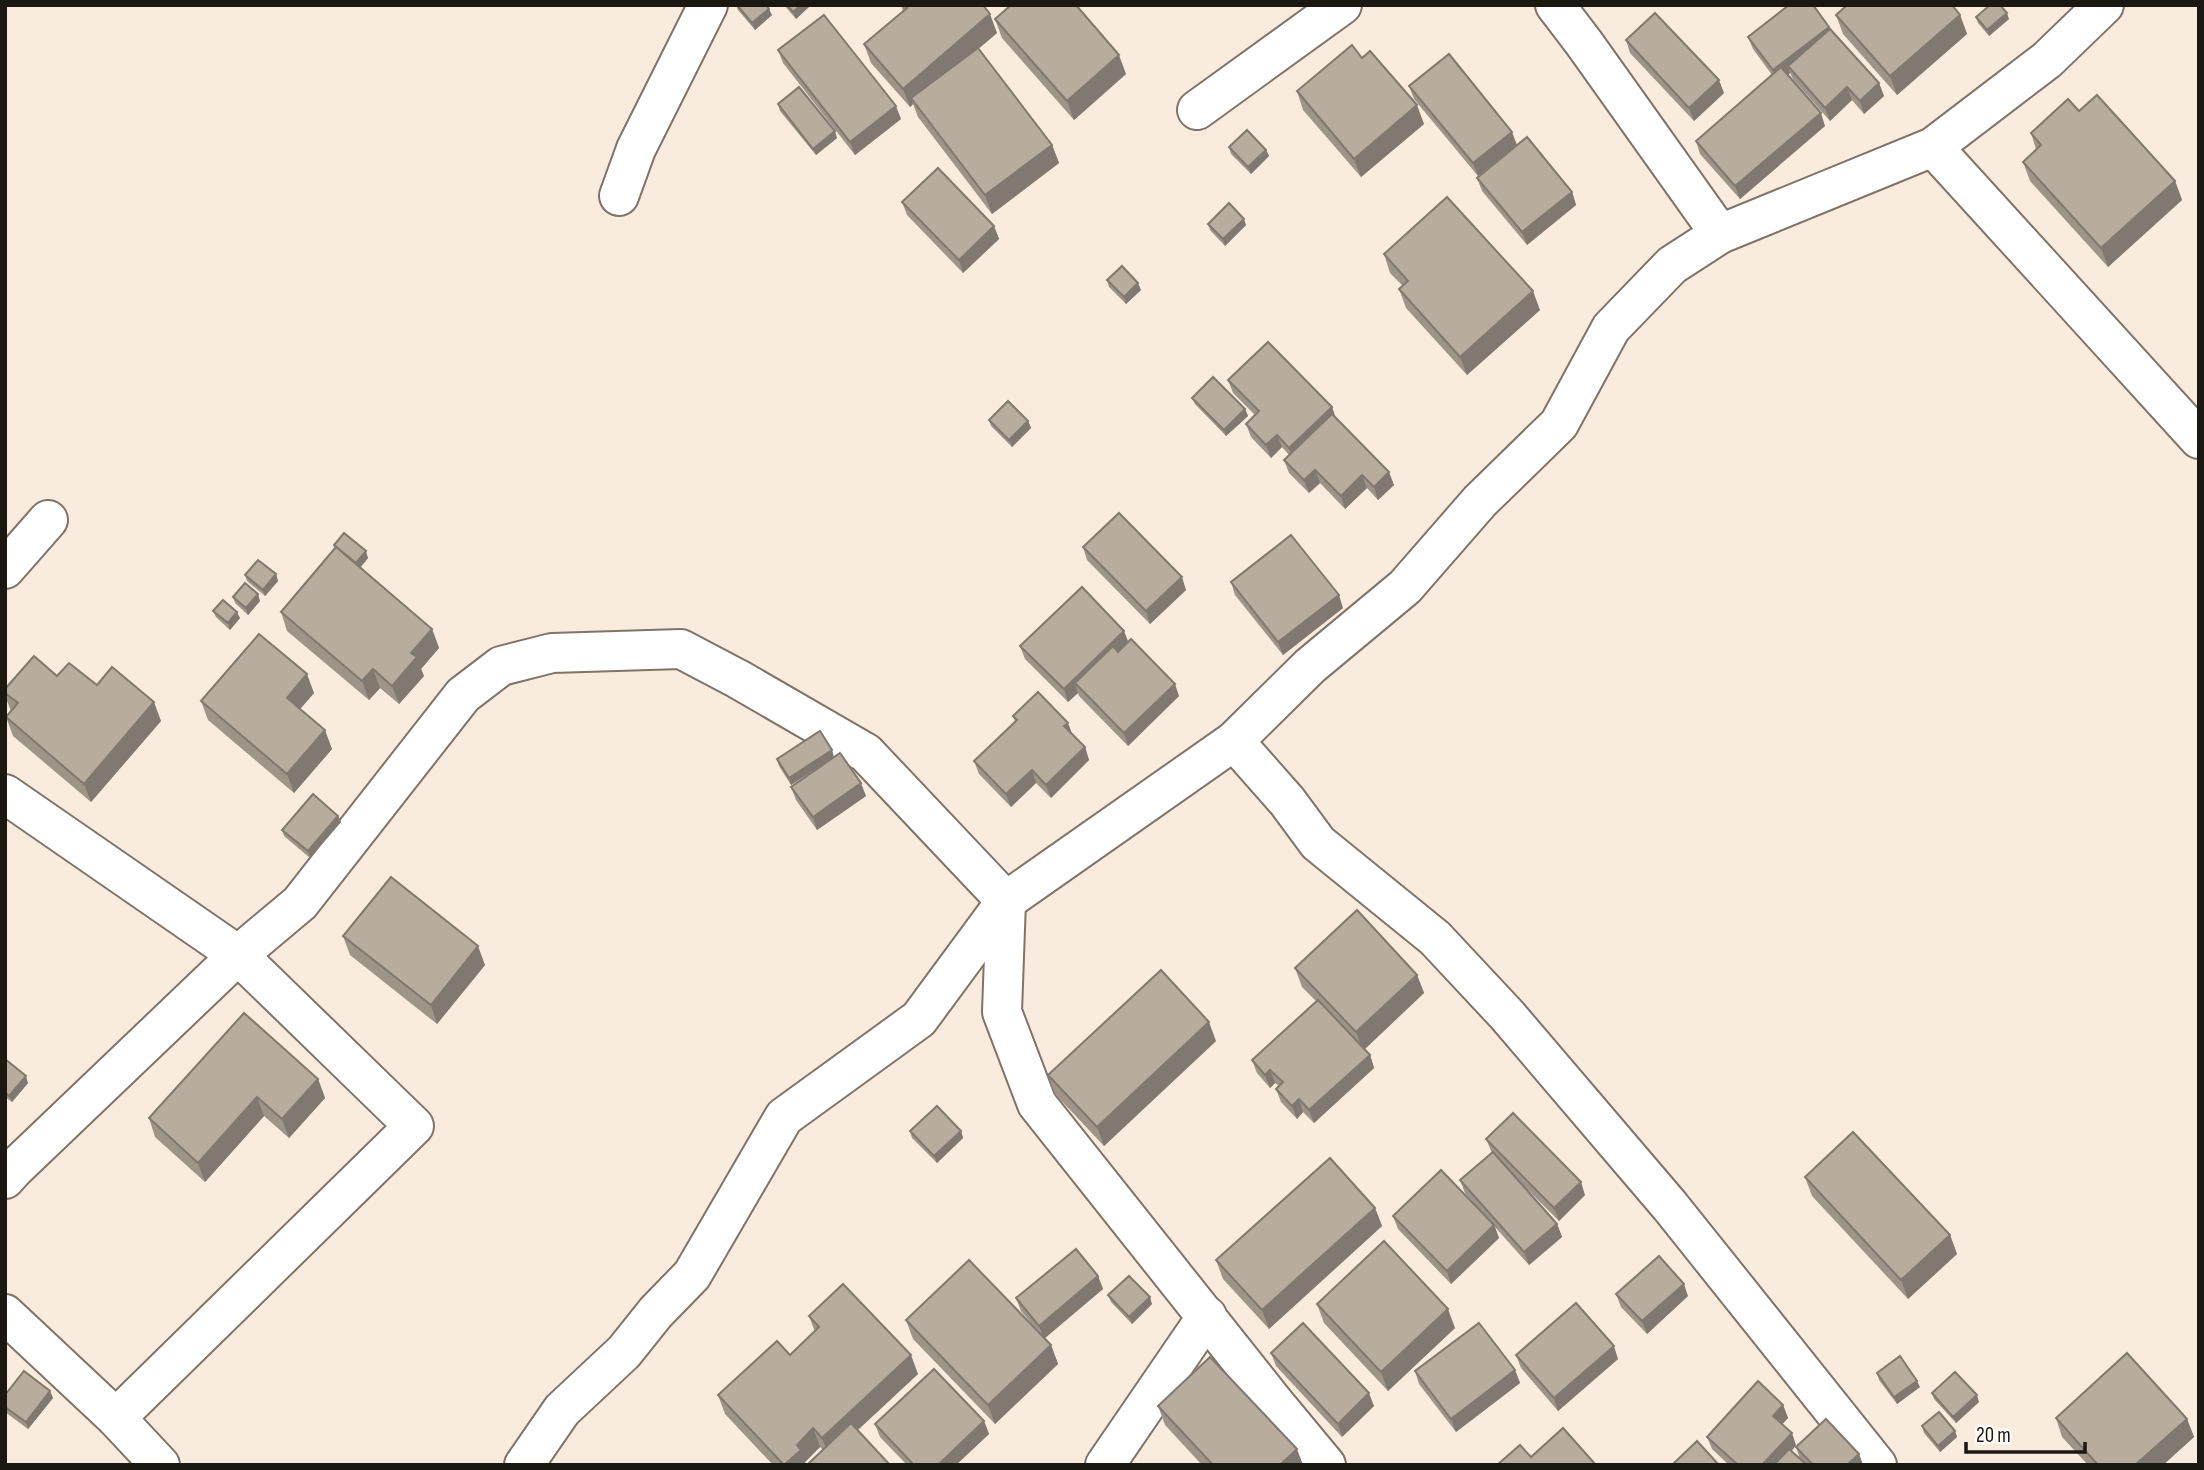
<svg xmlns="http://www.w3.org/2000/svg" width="2204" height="1470" viewBox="0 0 2204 1470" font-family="'Sofia Sans Condensed',sans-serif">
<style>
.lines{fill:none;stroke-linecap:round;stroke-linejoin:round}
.minor-casing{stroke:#7f7467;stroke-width:42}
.minor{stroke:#fff;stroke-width:38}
.wall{fill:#9e9488}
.shaded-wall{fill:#81786f}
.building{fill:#b8ac9e;stroke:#81786f;stroke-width:2}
</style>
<rect width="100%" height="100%" fill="#f9ecde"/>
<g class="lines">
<!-- minor casing -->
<g class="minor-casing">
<g id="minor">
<polyline points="1555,5 1584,43 1720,234"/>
<polyline points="1197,110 1342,5"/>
<polyline points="1933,147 2199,439"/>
<polyline points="619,196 636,149 708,5"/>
<polyline points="5,569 48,520"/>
<polyline points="1234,741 1287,801 1318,843 1435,938 1507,1015 1670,1206 1877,1465"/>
<polyline points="5,794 238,955 414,1126 116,1418"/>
<polyline points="5,1179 14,1169 238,955 300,903 463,695 501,666 552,653 681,649 738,679 866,753 1006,901 1002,1012 1037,1104 1273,1401 1326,1465"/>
<polyline points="5,1314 116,1418 160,1465"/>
<polyline points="524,1465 562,1410 624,1352 656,1312 692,1275 784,1117 919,1019 1006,901 1234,741 1310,666 1405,587 1480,501 1559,424 1611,328 1672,265 1720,234 1933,147 2047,60 2104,5"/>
<polyline points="1105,1465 1207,1316"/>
</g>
</g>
<!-- minor -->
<use href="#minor" class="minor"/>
</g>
<!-- wall -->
<g class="wall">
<polygon points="736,5 737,5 772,15 755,30 738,10"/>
<polygon points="784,5 811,5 796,19"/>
<polygon points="901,5 983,5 997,33 978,49 1052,145 1059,163 992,214 918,117 913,104 910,107 871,63 864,44 903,11"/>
<polygon points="1836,15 1960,15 1967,34 1897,95 1843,34"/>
<polygon points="1976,17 2009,19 1989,36 1978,23"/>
<polygon points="995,19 1126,74 1074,120 1002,38"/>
<polygon points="1829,27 1879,83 1884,96 1864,114 1852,100 1830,121 1793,79 1790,73 1788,75 1825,126 1740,199 1700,154 1696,141 1772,75 1753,49 1748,37"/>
<polygon points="1626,40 1724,93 1694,121 1630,53"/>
<polygon points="778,50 901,119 855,155 783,63"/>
<polygon points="1362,58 1424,124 1361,177 1303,110 1297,91"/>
<polygon points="1409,86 1517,145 1478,176 1414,99"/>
<polygon points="778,104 837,138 816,155 780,111"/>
<polygon points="2079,111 2175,181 2182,200 2108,267 2030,181 2023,162 2036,149 2031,133"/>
<polygon points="1229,147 1266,150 1269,156 1251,174 1231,154"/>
<polygon points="1477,178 1572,192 1576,205 1527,245 1482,191"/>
<polygon points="902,202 994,226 999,239 963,273 907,215"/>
<polygon points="1208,224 1246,225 1225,246 1210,230"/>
<polygon points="1384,254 1540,310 1467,375 1406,308 1399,289 1403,286 1390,273"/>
<polygon points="1107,280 1141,290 1126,304 1109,287"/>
<polygon points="1228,380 1332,407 1336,418 1394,485 1378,500 1367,488 1345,509 1320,483 1309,493 1289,473 1284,460 1289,455 1282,447 1271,458 1251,437 1246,424 1255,415 1233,393"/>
<polygon points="1192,398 1245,409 1248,416 1226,436 1195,404"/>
<polygon points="989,420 1028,421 1031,428 1012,447 991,426"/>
<polygon points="334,545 368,558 361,567 432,629 439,648 421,669 424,676 399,704 380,688 369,700 287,631 281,612 335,548"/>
<polygon points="1083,547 1186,590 1150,624 1087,560"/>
<polygon points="276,574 278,581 265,596 247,581 245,575"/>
<polygon points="1231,582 1343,608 1283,655 1235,595"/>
<polygon points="233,597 260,601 248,615 235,603"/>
<polygon points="213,611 240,618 230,630 216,617"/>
<polygon points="1124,631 1128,642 1179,696 1128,746 1079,696 1078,693 1068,702 1025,659 1020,646"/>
<polygon points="57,676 97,685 161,721 91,802 13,736 6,717 11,711 5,696 5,689"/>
<polygon points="314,693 300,709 332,749 294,793 208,720 201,701"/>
<polygon points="1013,716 1085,747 1089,760 1051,798 1036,783 1011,807 979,774 974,761 1015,722"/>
<polygon points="834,757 791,785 779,766 777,759 834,757 866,796 817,830 796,800 791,787"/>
<polygon points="338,816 341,822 310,858 284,836 282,830"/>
<polygon points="343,936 485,965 437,1024 350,955"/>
<polygon points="1295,968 1417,975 1424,993 1364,1049 1370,1055 1374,1068 1314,1123 1303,1112 1297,1119 1281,1102 1276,1089 1279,1086 1275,1083 1270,1088 1257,1073 1252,1060 1316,1001 1302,987"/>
<polygon points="1216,1041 1104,1146 1055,1094 1048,1075"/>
<polygon points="5,1059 28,1083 12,1102 5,1097"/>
<polygon points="318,1079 325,1098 289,1138 264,1116 205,1182 155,1137 149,1118"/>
<polygon points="910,1131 961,1131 963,1138 937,1163 912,1138"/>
<polygon points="1486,1139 1585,1195 1559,1221 1508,1170 1557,1224 1562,1237 1529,1265 1495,1227 1499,1238 1451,1284 1398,1229 1393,1216 1481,1212 1465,1193 1460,1180 1492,1153"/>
<polygon points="1805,1177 1950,1235 1957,1254 1908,1299 1812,1196"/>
<polygon points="1375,1208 1382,1226 1269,1329 1223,1279 1216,1260"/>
<polygon points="1098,1276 1103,1289 1044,1338 1051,1345 1058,1364 995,1424 913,1339 906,1320 1037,1330 1021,1311 1016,1298"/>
<polygon points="1616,1294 1688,1296 1647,1334 1621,1307"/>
<polygon points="1108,1295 1152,1304 1132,1324 1111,1302"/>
<polygon points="1317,1304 1455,1328 1388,1391 1324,1323"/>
<polygon points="809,1316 918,1374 857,1430 823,1450 820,1447 805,1462 806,1465 773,1465 725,1414 718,1395 790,1355 815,1332"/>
<polygon points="1271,1353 1374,1406 1342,1437 1276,1366"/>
<polygon points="1516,1355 1618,1359 1558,1411 1521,1368"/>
<polygon points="1515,1370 1520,1383 1456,1432 1419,1384 1415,1371"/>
<polygon points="1877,1373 1920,1387 1897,1404 1879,1380"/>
<polygon points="50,1391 53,1398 28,1429 5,1412 5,1395"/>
<polygon points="1932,1393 1979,1402 1956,1423 1934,1399"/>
<polygon points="1783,1405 1788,1418 1782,1424 1796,1445 1792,1451 1800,1459 1796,1447 1859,1454 1863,1465 1729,1465 1712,1449 1707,1437"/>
<polygon points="1158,1406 1303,1465 1202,1465 1165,1425"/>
<polygon points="2056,1418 2187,1419 2194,1437 2163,1465 2088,1465 2062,1437"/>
<polygon points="984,1421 989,1434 956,1465 907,1465 880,1437 875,1424"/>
<polygon points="1922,1426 1955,1431 1957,1437 1940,1452 1924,1433"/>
</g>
<!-- shaded-wall -->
<g class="shaded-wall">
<polygon points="801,5 811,5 796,19 793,12"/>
<polygon points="769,9 772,15 755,30 752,23"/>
<polygon points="2007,13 2009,19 1989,36 1987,30"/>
<polygon points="990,14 997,33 915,103 911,98 913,104 910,107 903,89"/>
<polygon points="1960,15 1967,34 1897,95 1890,76"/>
<polygon points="1829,27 1834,40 1788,66 1790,73 1778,83 1773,70"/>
<polygon points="1119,55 1126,74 1074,120 1067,101"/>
<polygon points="1719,80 1724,93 1694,121 1689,108"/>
<polygon points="1879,83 1884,96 1864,114 1860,101"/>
<polygon points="1847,87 1852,100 1830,121 1825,108"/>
<polygon points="1417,105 1424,124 1361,177 1354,159"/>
<polygon points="896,106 901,119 855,155 850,142"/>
<polygon points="1821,113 1825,126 1740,199 1735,186"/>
<polygon points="835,131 837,138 816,155 813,149"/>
<polygon points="1512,132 1517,145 1478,176 1473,163"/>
<polygon points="1052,145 1059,163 992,214 985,195"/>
<polygon points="1266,150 1269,156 1251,174 1248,167"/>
<polygon points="2175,181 2182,200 2108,267 2101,248"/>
<polygon points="1572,192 1576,205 1527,245 1522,232"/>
<polygon points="1244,219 1246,225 1225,246 1223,239"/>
<polygon points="994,226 999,239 963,273 959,260"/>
<polygon points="1138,283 1141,290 1126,304 1124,297"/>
<polygon points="1533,291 1540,310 1467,375 1460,357"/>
<polygon points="1332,407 1336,420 1294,461 1289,448"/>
<polygon points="1245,409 1248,416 1226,436 1224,430"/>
<polygon points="1028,421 1031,428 1012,447 1009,440"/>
<polygon points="1277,435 1282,447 1271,458 1266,445"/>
<polygon points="1315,470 1320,483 1309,493 1304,480"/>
<polygon points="1389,472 1394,485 1378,500 1374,487"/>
<polygon points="1362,475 1367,488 1345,509 1341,496"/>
<polygon points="366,551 368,558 358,570 356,564"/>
<polygon points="276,574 278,581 265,596 263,590"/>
<polygon points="1182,577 1186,590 1150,624 1146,611"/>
<polygon points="258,594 260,601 248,615 246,608"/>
<polygon points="1339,595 1343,608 1283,655 1278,642"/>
<polygon points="237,612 240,618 230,630 228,623"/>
<polygon points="432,629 439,648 421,669 424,676 399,704 392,686 411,653"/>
<polygon points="1124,631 1129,644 1075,683 1078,693 1068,702 1064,689"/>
<polygon points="373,669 380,688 369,700 362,681"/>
<polygon points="307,674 314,693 294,716 287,698"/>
<polygon points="1175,684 1179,696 1128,746 1124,733"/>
<polygon points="154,702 161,721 91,802 84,784"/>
<polygon points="1068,723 1073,736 1064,726"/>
<polygon points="325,730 332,749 294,793 287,774"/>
<polygon points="1085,747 1089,760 1051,798 1046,785"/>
<polygon points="832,750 834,757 791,785 789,778"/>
<polygon points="1032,770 1036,783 1011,807 1006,794"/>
<polygon points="861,783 866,796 817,830 813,817"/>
<polygon points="338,816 341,822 310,858 308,851"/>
<polygon points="478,946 485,965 437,1024 431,1005"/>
<polygon points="1417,975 1424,993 1363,1051 1356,1032"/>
<polygon points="1209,1022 1216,1041 1104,1146 1097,1127"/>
<polygon points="1370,1055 1374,1068 1314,1123 1309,1110"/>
<polygon points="1270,1070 1275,1083 1270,1088 1265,1075"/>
<polygon points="26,1076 28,1083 12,1102 9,1096"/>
<polygon points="318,1079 325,1098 289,1138 282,1119"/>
<polygon points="257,1097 264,1116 205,1182 198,1163"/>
<polygon points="1299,1099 1303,1112 1297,1119 1292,1106"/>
<polygon points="961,1131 963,1138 937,1163 934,1156"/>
<polygon points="1581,1182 1585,1195 1559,1221 1554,1208"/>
<polygon points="1375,1208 1382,1226 1269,1329 1262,1310"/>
<polygon points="1557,1224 1562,1237 1529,1265 1524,1252"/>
<polygon points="1494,1225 1499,1238 1451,1284 1447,1271"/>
<polygon points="1950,1235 1957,1254 1908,1299 1901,1280"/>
<polygon points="1098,1276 1103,1289 1044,1339 1039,1326"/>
<polygon points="1684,1284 1688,1296 1647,1334 1642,1321"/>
<polygon points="1150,1297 1152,1304 1132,1324 1129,1317"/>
<polygon points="1448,1309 1455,1328 1388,1391 1381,1372"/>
<polygon points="1051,1345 1058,1364 995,1424 988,1405"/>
<polygon points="1614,1346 1618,1359 1558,1411 1554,1398"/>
<polygon points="911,1355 918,1374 829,1457 822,1438"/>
<polygon points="1515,1370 1520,1383 1456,1432 1451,1419"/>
<polygon points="1917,1381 1920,1387 1897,1404 1894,1397"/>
<polygon points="50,1391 53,1398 28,1429 26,1422"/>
<polygon points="1369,1393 1374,1406 1342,1437 1338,1424"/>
<polygon points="1977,1395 1979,1402 1956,1423 1953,1417"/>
<polygon points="1783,1405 1788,1418 1778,1429 1773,1416"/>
<polygon points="2187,1419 2194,1437 2163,1465 2135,1465"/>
<polygon points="984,1421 989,1434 956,1465 938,1465"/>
<polygon points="813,1428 820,1447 805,1462 806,1465 785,1465 797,1445"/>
<polygon points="1955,1431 1957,1437 1940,1452 1938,1446"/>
<polygon points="1792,1433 1796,1445 1779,1465 1762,1465"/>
<polygon points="1297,1449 1303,1465 1280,1465"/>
<polygon points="1859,1454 1863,1465 1847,1465"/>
</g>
<!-- building -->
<g class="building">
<polygon points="737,5 766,5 769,9 752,23"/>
<polygon points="787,5 801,5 793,12"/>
<polygon points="905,5 983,5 990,14 903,89 864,44 907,8"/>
<polygon points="1011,5 1076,5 1119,55 1067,101 995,19"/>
<polygon points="1789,5 1813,5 1829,27 1773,70 1748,37"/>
<polygon points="1847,5 1952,5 1960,15 1890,76 1836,15"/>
<polygon points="1990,5 2000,5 2007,13 1987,30 1976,17"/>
<polygon points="1655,13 1719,80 1689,108 1626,40"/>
<polygon points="824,15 896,106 850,142 778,50"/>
<polygon points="1830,29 1879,83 1860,101 1847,87 1825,108 1788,66"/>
<polygon points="1352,45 1362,58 1370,51 1417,105 1354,159 1297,91"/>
<polygon points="978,48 1052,145 985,195 911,98"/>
<polygon points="1449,54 1512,132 1473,163 1409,86"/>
<polygon points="1781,67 1821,113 1735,186 1696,141"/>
<polygon points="799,87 835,131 813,149 778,104"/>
<polygon points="2097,95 2175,181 2101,248 2023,162 2041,145 2031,133 2068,99 2079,111"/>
<polygon points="1247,130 1266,150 1248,167 1229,147"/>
<polygon points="1527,137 1572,192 1522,232 1477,178"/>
<polygon points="938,168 994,226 959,260 902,202"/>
<polygon points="1447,197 1533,291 1460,357 1399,289 1408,281 1384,254"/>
<polygon points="1229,203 1244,219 1223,239 1208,224"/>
<polygon points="1122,266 1138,283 1124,297 1107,280"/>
<polygon points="1268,342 1332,407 1289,448 1277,435 1266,445 1246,424 1259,411 1228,380"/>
<polygon points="1213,377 1245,409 1224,430 1192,398"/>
<polygon points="1008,401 1028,421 1009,440 989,420"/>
<polygon points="1332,414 1389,472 1374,487 1362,475 1341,496 1315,470 1304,480 1284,460"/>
<polygon points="1119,513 1182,577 1146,611 1083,547"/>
<polygon points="344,533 366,551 356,563 334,545"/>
<polygon points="1291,535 1339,595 1278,642 1231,582"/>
<polygon points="336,547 432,629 411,653 417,657 392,686 373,669 362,681 281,612"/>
<polygon points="258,560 276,574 263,590 245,575"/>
<polygon points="245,583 258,594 246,608 233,597"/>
<polygon points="1082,587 1124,631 1064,689 1020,646"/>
<polygon points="223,600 237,612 228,623 213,611"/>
<polygon points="259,634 307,674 287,698 325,730 287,774 201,701"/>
<polygon points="1131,639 1175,684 1124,733 1075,683 1113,646 1118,652"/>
<polygon points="34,656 57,676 69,663 97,685 112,667 154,702 84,784 6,717 18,703 5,693 5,689"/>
<polygon points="1038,692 1068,723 1064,726 1085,747 1046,785 1032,770 1006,794 974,761 1017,720 1013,716"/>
<polygon points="820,731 832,750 789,778 777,759"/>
<polygon points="840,753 861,783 813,817 791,787"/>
<polygon points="313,794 338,816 308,851 282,830"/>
<polygon points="391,877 478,946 431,1005 343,936"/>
<polygon points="1357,910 1417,975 1356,1032 1295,968"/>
<polygon points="1161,970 1209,1022 1097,1127 1048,1075"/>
<polygon points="1318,1000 1370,1055 1309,1110 1299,1099 1292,1106 1276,1089 1283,1082 1270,1070 1265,1075 1252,1060"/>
<polygon points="244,1013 318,1079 282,1119 257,1097 198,1163 149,1118"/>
<polygon points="5,1059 26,1076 9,1096 5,1092"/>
<polygon points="937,1106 961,1131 934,1156 910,1131"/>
<polygon points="1513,1113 1581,1182 1554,1208 1486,1139"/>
<polygon points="1853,1132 1950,1235 1901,1280 1805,1177"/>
<polygon points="1493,1152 1557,1224 1524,1252 1460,1180"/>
<polygon points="1330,1158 1375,1208 1262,1310 1216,1260"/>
<polygon points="1441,1170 1494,1225 1447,1271 1393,1216"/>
<polygon points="1384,1241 1448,1309 1381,1372 1317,1304"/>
<polygon points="1076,1249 1098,1276 1039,1326 1016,1298"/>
<polygon points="1659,1256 1684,1284 1642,1321 1616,1294"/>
<polygon points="969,1260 1051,1345 988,1405 906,1320"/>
<polygon points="1129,1276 1150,1297 1129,1317 1108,1295"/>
<polygon points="843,1284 911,1355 822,1438 813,1428 797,1445 801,1450 784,1465 718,1395 777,1341 790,1355 819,1327 809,1316"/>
<polygon points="1576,1303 1614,1346 1554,1398 1516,1355"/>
<polygon points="1303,1323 1369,1393 1338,1424 1271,1353"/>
<polygon points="1479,1323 1515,1370 1451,1419 1415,1371"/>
<polygon points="2127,1353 2187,1419 2135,1465 2098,1465 2056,1418"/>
<polygon points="1900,1356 1917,1381 1894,1397 1877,1373"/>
<polygon points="1210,1357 1297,1449 1280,1465 1213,1465 1158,1406"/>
<polygon points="934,1369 984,1421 938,1465 914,1465 875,1424"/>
<polygon points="24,1371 50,1391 26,1422 5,1407 5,1395"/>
<polygon points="1955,1372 1977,1395 1953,1417 1932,1393"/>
<polygon points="1758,1381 1783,1405 1773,1416 1792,1433 1762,1465 1738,1465 1707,1437"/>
<polygon points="1939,1412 1955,1431 1938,1446 1922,1426"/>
<polygon points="1826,1419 1859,1454 1847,1465 1813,1465 1796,1447"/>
<polygon points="851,1423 890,1465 807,1465"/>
<polygon points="1563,1428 1596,1465 1497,1465 1520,1445 1531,1457"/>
<polygon points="1697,1441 1719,1465 1672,1465"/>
<polygon points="1789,1449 1807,1465 1774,1465"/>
</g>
<!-- border -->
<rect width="2204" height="1470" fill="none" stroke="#1b1711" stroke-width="14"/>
<!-- scale -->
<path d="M1966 1442v10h119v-10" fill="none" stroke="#1b1711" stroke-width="3.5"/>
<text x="1976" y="1442" font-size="21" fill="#1b1711" stroke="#fefbf8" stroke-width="5" paint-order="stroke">20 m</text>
</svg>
